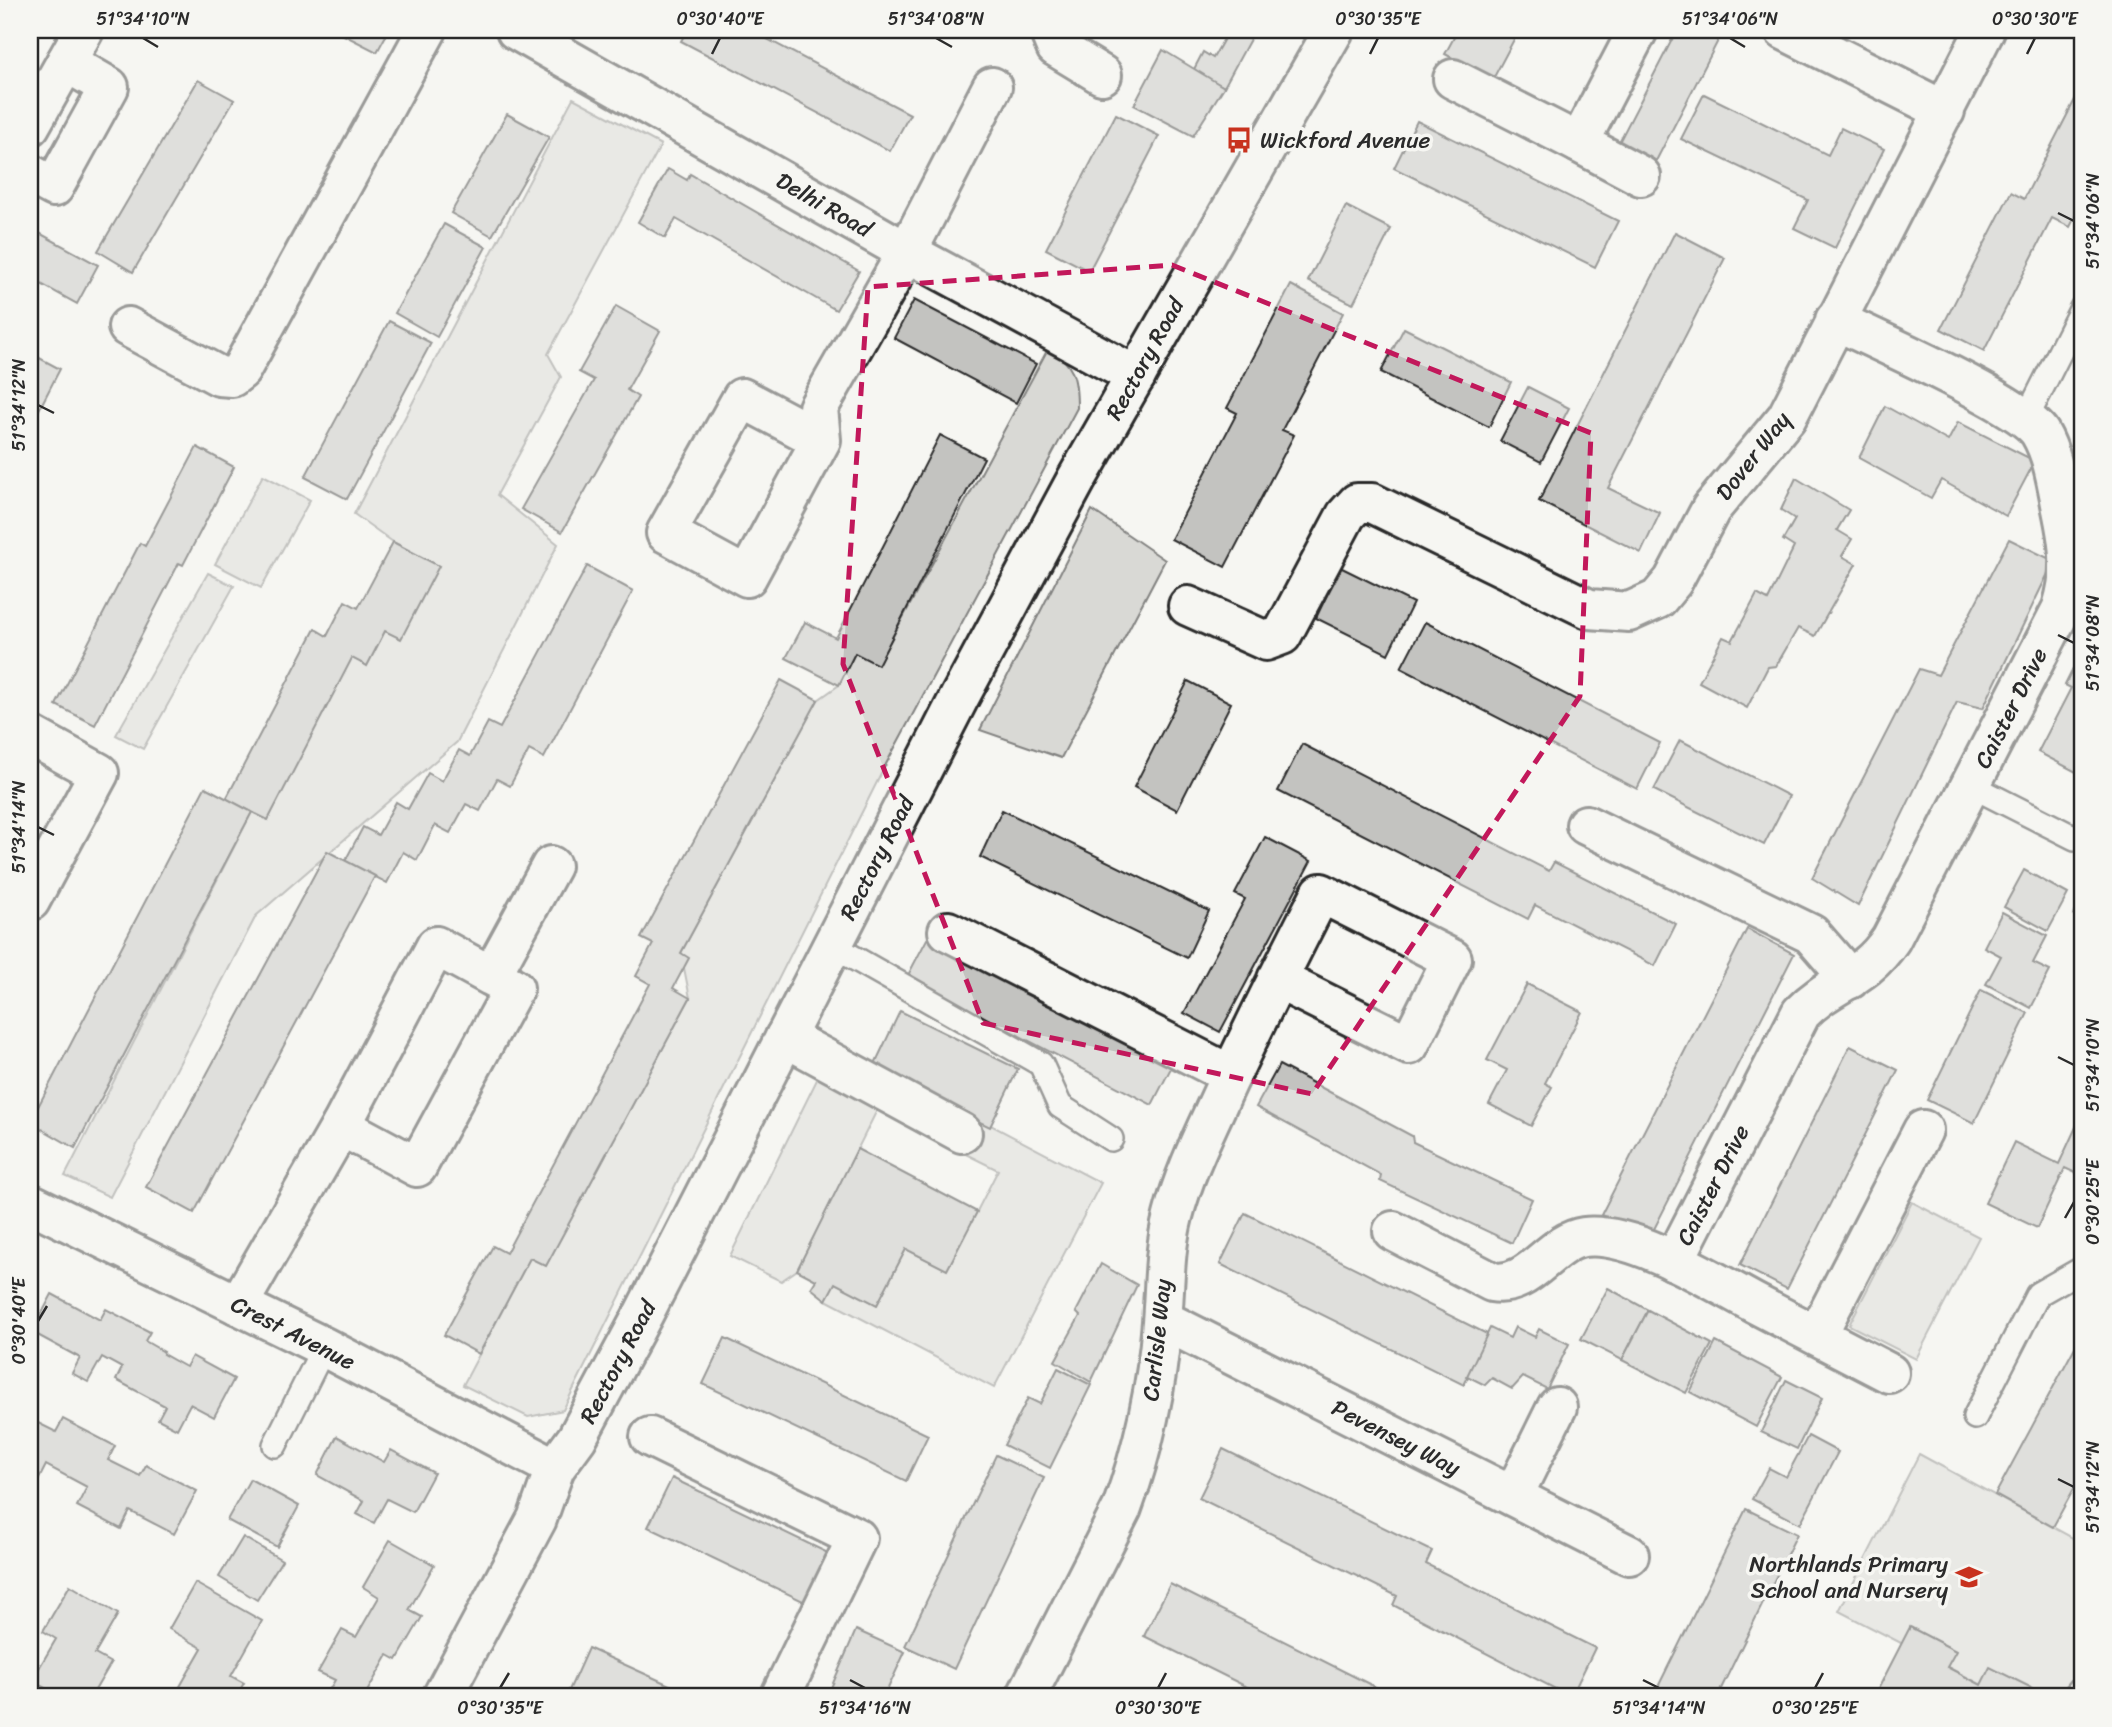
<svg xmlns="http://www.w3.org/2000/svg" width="2112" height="1727" viewBox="0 0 2112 1727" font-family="Sriracha,sans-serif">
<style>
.green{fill:#d9d9d5;stroke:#828280;stroke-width:2}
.building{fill:#c3c3c0;stroke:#2b2b2b;stroke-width:2}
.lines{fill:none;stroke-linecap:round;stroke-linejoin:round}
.lane-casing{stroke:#2b2b2b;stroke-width:28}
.street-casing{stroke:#2b2b2b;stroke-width:44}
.secondary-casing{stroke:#2b2b2b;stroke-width:44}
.lane{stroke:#f6f6f2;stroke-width:23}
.street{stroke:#f6f6f2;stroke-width:38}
.secondary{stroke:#f6f6f2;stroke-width:38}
.marked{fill:none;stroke:#c2185b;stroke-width:5;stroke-dasharray:14 9;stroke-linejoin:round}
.ticks{fill:none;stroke:#2b2b2b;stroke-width:2.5}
.labels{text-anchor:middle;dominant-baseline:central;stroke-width:7;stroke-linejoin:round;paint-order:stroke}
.poi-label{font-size:23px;fill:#2b2b2b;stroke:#f6f6f2;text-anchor:start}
.street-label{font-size:23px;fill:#2b2b2b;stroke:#f6f6f2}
.neatline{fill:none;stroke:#2b2b2b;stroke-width:2.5}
.ticks-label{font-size:18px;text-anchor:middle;fill:#2b2b2b}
</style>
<rect width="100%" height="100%" fill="#f6f6f2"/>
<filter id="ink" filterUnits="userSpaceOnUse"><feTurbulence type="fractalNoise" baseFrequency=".0143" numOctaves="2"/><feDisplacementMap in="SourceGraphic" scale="14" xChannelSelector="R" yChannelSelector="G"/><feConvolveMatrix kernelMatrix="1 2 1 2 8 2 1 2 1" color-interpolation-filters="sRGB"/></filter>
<g filter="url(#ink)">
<!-- green -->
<g class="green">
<polygon points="573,98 661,145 548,354 561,377 497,495 558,544 457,742 256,916 110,1197 65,1176 252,812 268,820 351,647 367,666 385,631 401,638 438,566 393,542 354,514"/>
<path d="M1049,347C1074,366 1077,376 1077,408L885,766L563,1410L528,1417L463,1385L530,1258L546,1266L690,998L681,953L818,700L839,685L855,653L878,664Z"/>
<polygon points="263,475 310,500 261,588 215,564"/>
<polygon points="1092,510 1165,560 1061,758 980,730"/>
<polygon points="208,573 234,586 143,749 116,735"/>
<polygon points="835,1043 1101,1183 994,1388 826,1300 835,1283 877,1305 906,1249 947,1270 998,1170 877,1110 797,1270 781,1281 730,1256"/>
<polygon points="1912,1202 1979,1237 1916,1359 1849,1325"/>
<polygon points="1919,1454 2082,1543 2082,1697 1992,1697 1994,1691 1839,1611"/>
</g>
<!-- building -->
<g class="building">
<polygon points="334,30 389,30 377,52"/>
<polygon points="687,30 750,30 910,114 890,151 681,41"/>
<polygon points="1229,30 1255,30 1224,87 1193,71 1203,52 1213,58"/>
<polygon points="1458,30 1519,30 1493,79 1445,54"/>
<polygon points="1677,30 1723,31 1656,161 1619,142"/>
<polygon points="1163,50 1224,87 1193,136 1134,105"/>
<polygon points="198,80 234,100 133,272 98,251"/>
<polygon points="2082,86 2082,203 2070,227 2052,218 1984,351 1941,329 2011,192 2024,199"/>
<polygon points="1704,94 1828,155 1841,128 1884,149 1835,248 1794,228 1808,200 1681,139"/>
<polygon points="507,114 549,137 492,236 451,213"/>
<polygon points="1116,114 1159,136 1089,271 1046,249"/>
<polygon points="1417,121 1618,221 1595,267 1394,168"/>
<polygon points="668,169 687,180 690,174 859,271 836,310 676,219 665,238 638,222"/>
<polygon points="1346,206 1391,229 1353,304 1308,281"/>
<polygon points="444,224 486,247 437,337 395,313"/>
<polygon points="30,228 98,265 77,304 30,278"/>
<polygon points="1675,232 1725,258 1608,488 1660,513 1641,553 1539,501"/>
<polygon points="1291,285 1343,313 1282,430 1294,435 1225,567 1171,539 1237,413 1227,408"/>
<polygon points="914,300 1036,364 1016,403 894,338"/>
<polygon points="616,306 660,331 627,390 638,397 562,532 521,509 594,380 579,372"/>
<polygon points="389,321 431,343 347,499 305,477"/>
<polygon points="1404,328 1511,382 1489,427 1381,372"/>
<polygon points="30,353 60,369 30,427"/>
<polygon points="1528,387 1569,408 1541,462 1500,441"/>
<polygon points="1885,406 1948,441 1958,422 2035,461 2006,516 1941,480 1931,498 1859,458"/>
<polygon points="940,435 984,458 878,665 855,653 839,685 786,658 805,622 836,638"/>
<polygon points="197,447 234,467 183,565 179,563 95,725 56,705 140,543 145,546"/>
<polygon points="1796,478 1849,510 1837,530 1852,539 1842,556 1856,564 1815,636 1798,628 1776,666 1768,667 1747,708 1699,682 1723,637 1732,641 1757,594 1768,600 1794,547 1783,540 1795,519 1781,510"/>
<polygon points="2009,539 2054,561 1983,708 1957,702 1858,906 1812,878 1919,669 1938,675"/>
<polygon points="393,542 439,566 401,639 385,631 367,666 352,658 268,820 226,799 315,629 327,636 345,601 358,608"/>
<polygon points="587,566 633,591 544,758 529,750 510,786 497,779 480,811 466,804 450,833 435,825 417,860 403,852 387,883 345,861 363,827 378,835 396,802 408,809 428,773 442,781 459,750 470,756 488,722 500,728"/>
<polygon points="1340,567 1413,603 1388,654 1316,618"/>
<polygon points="1425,622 1660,743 1637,789 1401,668"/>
<polygon points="2082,651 2082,775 2038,752 2071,688 2065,685"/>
<polygon points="781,680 818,700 681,953 689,958 673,988 690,998 546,1266 530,1258 479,1354 444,1335 493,1246 506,1253 650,984 636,976 653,944 641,938"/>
<polygon points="1188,681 1231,703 1177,810 1134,787"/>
<polygon points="1680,740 1789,796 1764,845 1654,790"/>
<polygon points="1302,744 1549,871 1554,862 1676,924 1655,966 1535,905 1528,919 1278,791"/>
<polygon points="205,787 252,812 75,1148 30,1122"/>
<polygon points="1002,810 1209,911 1187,958 980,857"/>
<polygon points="1265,837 1311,861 1220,1032 1184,1013 1245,899 1235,894"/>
<polygon points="327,851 375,876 194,1213 146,1187"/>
<polygon points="2024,870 2068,894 2048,931 2004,907"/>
<polygon points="2082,898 2082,919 2074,915"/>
<polygon points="2002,912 2047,936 2033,963 2050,971 2031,1008 1986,984 2001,956 1984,947"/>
<polygon points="1747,929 1794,954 1649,1239 1601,1215"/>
<polygon points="927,939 1172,1066 1152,1105 907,977"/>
<polygon points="1527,984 1582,1012 1545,1083 1552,1087 1531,1126 1489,1104 1507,1070 1487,1060"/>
<polygon points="1981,990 2028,1013 1974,1123 1927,1100"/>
<polygon points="900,1011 1018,1069 990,1127 872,1070"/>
<polygon points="1850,1046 1898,1070 1787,1289 1740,1265"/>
<polygon points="1279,1065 1412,1136 1413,1142 1532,1199 1512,1243 1380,1181 1381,1175 1256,1107"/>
<polygon points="2082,1114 2082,1176 2065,1168 2037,1228 1985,1203 2014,1142 2059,1164"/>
<polygon points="857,1149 977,1212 947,1270 906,1249 877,1305 835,1283 826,1300 811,1288 816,1280 797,1270"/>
<polygon points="1245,1213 1489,1335 1464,1385 1220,1264"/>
<polygon points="1101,1264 1137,1285 1091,1382 1055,1361 1080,1316 1076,1312"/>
<polygon points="1608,1288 1648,1310 1622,1360 1581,1339"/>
<polygon points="52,1294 100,1320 106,1309 150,1332 145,1341 164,1352 163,1354 186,1367 192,1356 234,1379 214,1417 190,1404 177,1429 158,1419 165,1406 116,1380 122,1368 102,1357 88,1382 72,1373 80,1358 32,1332"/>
<polygon points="1648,1310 1712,1344 1686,1393 1622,1360"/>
<polygon points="1515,1327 1535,1337 1539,1329 1569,1344 1547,1389 1523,1377 1512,1389 1492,1378 1485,1385 1467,1376 1490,1328 1510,1338"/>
<polygon points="2082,1334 2082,1474 2053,1527 1995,1495"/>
<polygon points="725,1338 928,1435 906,1481 703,1384"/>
<polygon points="1716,1342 1782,1377 1756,1427 1690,1392"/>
<polygon points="1058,1368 1091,1385 1050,1468 1004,1445 1028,1398 1040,1404"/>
<polygon points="1786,1380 1822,1398 1797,1449 1761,1432"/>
<polygon points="30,1419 56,1432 63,1419 115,1446 108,1460 140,1476 146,1465 197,1491 174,1534 130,1511 121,1529 77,1506 87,1487 46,1465 37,1483 30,1480"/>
<polygon points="337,1436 384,1462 391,1450 434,1473 413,1512 387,1499 374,1523 357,1514 364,1501 317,1475"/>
<polygon points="1808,1436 1838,1452 1800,1524 1752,1499 1769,1468 1786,1477"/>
<polygon points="1223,1449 1432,1551 1426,1564 1595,1648 1571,1697 1393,1605 1397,1596 1199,1498"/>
<polygon points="996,1455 1044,1478 954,1669 905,1646"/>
<polygon points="672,1478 830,1554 807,1603 648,1527"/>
<polygon points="250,1479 299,1506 277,1547 227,1520"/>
<polygon points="1746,1509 1797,1534 1717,1697 1653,1697"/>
<polygon points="243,1537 282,1560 257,1600 219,1577"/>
<polygon points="390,1540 434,1565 409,1610 422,1617 397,1660 388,1655 364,1697 325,1697 335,1680 318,1672 342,1630 356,1637 379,1597 363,1587"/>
<polygon points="195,1583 262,1621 231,1676 244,1683 236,1697 174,1697 202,1648 169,1629"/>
<polygon points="1170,1584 1395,1697 1267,1697 1144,1636"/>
<polygon points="70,1585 118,1614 95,1654 111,1663 91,1697 60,1697 32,1680 56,1639 43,1631"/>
<polygon points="1910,1627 1956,1651 1947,1667 1981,1685 1990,1667 2038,1691 2035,1697 1874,1697"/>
<polygon points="856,1630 905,1652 884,1697 827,1697"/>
<polygon points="588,1648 696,1697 566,1697"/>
</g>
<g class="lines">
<!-- lane casing -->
<g class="lane-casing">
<g id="lane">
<polyline points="2026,419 2082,308"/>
<polyline points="1972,786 2075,838"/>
<polyline points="833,946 1041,1064 1060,1106 1111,1139"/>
<polyline points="1975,1417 2038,1294 2082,1269"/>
<polyline points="275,1445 324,1347"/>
<polyline points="2074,1697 2082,1687"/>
</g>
</g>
<!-- street casing -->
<g class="street-casing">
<g id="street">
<polyline points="516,30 907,252 1136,376"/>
<polyline points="1049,30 1056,47 1102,75"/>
<polyline points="1784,30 1945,111"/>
<polyline points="1453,79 1579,143 1638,30"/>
<polyline points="30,126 84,30"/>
<polyline points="1579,143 1641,176"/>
<polyline points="30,174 54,187 109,87 66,62"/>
<polyline points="128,327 219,376 232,377 241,370 427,30"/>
<polyline points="821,440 742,398 666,533 747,577 821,440 818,408 907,252 992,87"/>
<polyline points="1188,606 1266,641 1282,635 1346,515 1357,503 1372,503 1589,609 1629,612 1658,599 1673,581 1711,509 1787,417 1985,30"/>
<polyline points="30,735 99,773 30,901"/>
<polyline points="1586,825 1811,934 1850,979"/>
<polyline points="948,931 1231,1075"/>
<polyline points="491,976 436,946 341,1126 417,1167 514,988 491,976 551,866"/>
<polyline points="785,1037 962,1133"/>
<polyline points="30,1203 324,1347 555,1468"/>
<path d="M1393,1231L1492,1282C1530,1289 1549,1242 1584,1237C1633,1231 1713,1281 1756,1304C1800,1327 1844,1350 1889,1373"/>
<path d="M1674,1261L1801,1013C1832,981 1864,980 1891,939L2062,608C2073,571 2070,547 2062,509C2057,484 2053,455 2040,433C2021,403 1873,339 1835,320"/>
<polyline points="238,1305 341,1126"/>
<polyline points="1163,1320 1629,1555"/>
<polyline points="1817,1335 1923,1130"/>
<polyline points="650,1437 857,1538 780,1697"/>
<polyline points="1513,1496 1557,1407"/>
<path d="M1026,1697L1122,1508C1144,1448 1157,1385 1162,1322C1165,1286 1164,1251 1173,1216C1183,1177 1201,1140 1218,1103C1250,1032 1286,962 1321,893L1452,959L1409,1045L1277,979"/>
</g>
</g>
<!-- secondary casing -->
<g class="secondary-casing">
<polyline id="secondary" points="442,1697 537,1519 555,1468 577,1438 644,1313 960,696 1076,480 1334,30"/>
</g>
<!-- lane -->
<use href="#lane" class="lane"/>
<!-- street -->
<use href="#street" class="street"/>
<!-- secondary -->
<use href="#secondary" class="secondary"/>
</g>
</g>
<!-- marked area -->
<path d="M0 0H2112V1727H0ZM1172,265L1591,433L1580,696L1312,1094L983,1023L843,664L868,287Z" fill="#f6f6f2" fill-opacity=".55" fill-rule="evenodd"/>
<path class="marked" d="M1172,265L1591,433L1580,696L1312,1094L983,1023L843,664L868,287Z"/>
<!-- ticks -->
<path class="ticks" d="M143,38L158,47M936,38L952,47M1730,38L1745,47M712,54L720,38M1370,54L1378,38M2027,54L2035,38M2058,213L2074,221M38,405L54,413M2058,635L2074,643M38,827L54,835M2058,1057L2074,1065M2065,1218L2074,1202M38,1321L47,1306M2058,1479L2074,1487M850,1680L865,1688M1643,1680L1659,1688M500,1688L509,1673M1158,1688L1166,1673M1815,1688L1823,1673"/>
<!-- icons -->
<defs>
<g id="bus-bare" transform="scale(2.1)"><path d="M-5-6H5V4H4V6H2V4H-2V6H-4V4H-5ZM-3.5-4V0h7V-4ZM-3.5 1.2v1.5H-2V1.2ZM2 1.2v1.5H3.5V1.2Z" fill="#c8321e" stroke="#f6f6f2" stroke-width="2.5" paint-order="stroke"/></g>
<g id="school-bare" transform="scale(2.1)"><path d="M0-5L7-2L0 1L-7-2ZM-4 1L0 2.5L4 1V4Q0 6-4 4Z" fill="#c8321e" stroke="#f6f6f2" stroke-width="2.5" paint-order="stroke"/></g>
</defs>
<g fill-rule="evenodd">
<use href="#bus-bare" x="1239" y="140"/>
<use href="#school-bare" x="1969" y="1577"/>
</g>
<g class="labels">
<!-- poi labels -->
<g class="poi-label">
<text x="1260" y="140">Wickford Avenue</text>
<text x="1948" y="1564" text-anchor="end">Northlands Primary<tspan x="1948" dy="26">School and Nursery</tspan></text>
</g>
<!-- street labels -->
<g class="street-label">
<text transform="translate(824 205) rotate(30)">Delhi Road</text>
<text transform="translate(1145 359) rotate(-61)">Rectory Road</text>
<text transform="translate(1753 456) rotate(-52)">Dover Way</text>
<text transform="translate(2011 708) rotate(-63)">Caister Drive</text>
<text transform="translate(877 858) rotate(-63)">Rectory Road</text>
<text transform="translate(1713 1185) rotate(-63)">Caister Drive</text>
<text transform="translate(293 1333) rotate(27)">Crest Avenue</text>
<text transform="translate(1157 1340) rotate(-84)">Carlisle Way</text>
<text transform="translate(618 1362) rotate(-62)">Rectory Road</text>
<text transform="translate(1396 1438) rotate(27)">Pevensey Way</text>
</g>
</g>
<!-- margin -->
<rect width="2112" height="1727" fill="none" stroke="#f6f6f2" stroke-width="77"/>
<rect x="38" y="38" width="2036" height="1650" class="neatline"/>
<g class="ticks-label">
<text x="143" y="25">51°34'10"N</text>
<text x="720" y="25">0°30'40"E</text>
<text x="936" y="25">51°34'08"N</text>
<text x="1378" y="25">0°30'35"E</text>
<text x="1730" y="25">51°34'06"N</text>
<text x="2035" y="25">0°30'30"E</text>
<text transform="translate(2093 221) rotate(-90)" y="6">51°34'06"N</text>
<text transform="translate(19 405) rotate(-90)" y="6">51°34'12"N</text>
<text transform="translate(2093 643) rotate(-90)" y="6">51°34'08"N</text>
<text transform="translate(19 827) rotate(-90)" y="6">51°34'14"N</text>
<text transform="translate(2093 1065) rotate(-90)" y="6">51°34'10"N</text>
<text transform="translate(2093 1202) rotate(-90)" y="6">0°30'25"E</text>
<text transform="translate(19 1321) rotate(-90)" y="6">0°30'40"E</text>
<text transform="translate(2093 1487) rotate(-90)" y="6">51°34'12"N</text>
<text x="500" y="1714">0°30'35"E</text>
<text x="865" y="1714">51°34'16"N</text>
<text x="1158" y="1714">0°30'30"E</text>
<text x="1659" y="1714">51°34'14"N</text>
<text x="1815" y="1714">0°30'25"E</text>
</g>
</svg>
